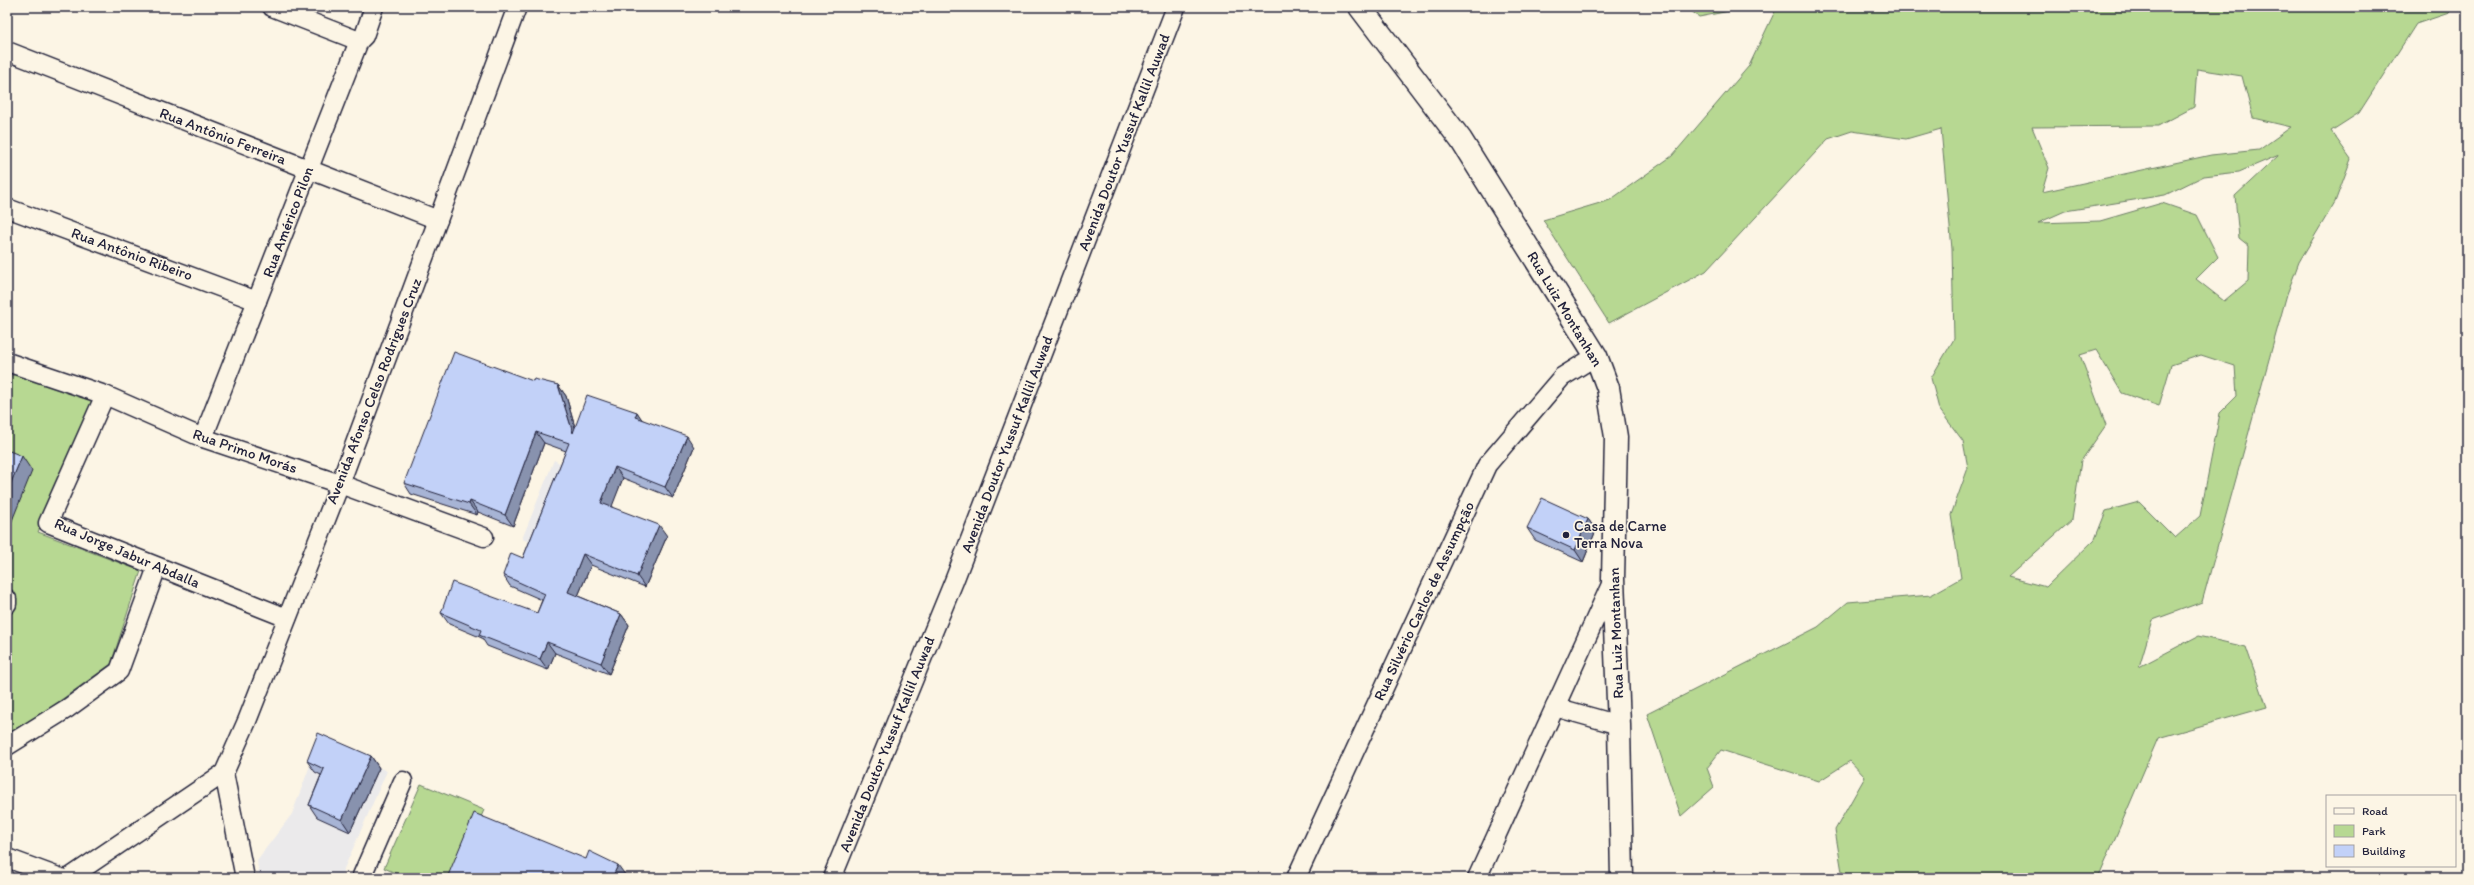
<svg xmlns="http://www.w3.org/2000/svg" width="2474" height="885" viewBox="0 0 2474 885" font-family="Itim,sans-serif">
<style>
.built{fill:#ebeaeb}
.green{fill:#b7d892;stroke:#6c7d66;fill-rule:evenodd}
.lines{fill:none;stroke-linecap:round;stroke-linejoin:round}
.minor-casing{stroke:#22223b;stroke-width:21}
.tertiary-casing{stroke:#22223b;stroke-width:25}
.minor{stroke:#fcf5e5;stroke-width:18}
.tertiary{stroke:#fcf5e5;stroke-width:22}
.wall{fill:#a7b4d5;stroke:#22223b}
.shaded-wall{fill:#8892ae;stroke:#22223b}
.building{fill:#c2d1f8;stroke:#22223b}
.poi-dot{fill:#22223b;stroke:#fcf5e5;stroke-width:1.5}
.labels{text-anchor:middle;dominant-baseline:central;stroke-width:3.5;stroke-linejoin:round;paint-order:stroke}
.street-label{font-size:15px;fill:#22223b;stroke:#fcf5e5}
.poi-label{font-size:15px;fill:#22223b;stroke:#fcf5e5;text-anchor:start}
</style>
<rect width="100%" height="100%" fill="#fcf5e5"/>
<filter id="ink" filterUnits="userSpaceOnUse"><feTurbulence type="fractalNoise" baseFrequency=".025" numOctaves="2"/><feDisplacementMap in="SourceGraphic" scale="8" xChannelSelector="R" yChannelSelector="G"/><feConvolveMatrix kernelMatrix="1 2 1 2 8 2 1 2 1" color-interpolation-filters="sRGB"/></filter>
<g filter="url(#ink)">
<!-- built -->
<g class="built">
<polygon points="554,460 565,466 534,544 522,539"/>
<polygon points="319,741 387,771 340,878 259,878 257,860 292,814"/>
</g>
<!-- green -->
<g class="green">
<polygon points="1686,7 1750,7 1699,17"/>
<path d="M1777,7H2446L2449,13L2416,24L2359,113L2331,131L2351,159L2335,202L2299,262L2287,294L2202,602L2153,620L2139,667L2198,636L2246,647L2267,707L2158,738L2098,878H1843L1835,830L1865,777L1850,761L1819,781L1721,750L1707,768L1714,787L1681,816L1647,714L1818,627L1848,602L1931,595L1961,578L1951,515L1968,468L1963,441L1939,409L1931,378L1954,339L1952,249L1941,129L1906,139L1852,131L1828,139L1706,271L1609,323L1543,220L1610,200L1672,156L1749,66ZM2197,69L2242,76L2253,118L2291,127L2259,150L2211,155L2042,192L2049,168L2032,127L2158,126L2194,107ZM2279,155L2235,196L2239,238L2249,246L2248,281L2224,301L2196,279L2218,257L2197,215L2162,203L2100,221L2038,223L2065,211L2165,195L2204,176L2239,172ZM2096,350L2122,393L2159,406L2171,365L2201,355L2235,366L2237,396L2220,413L2200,516L2175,538L2139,502L2106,511L2095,539L2046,587L2008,577L2072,520L2081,461L2106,425L2080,355Z"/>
<polygon points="24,370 98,396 38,532 141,571 111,664 7,739 7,623 17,598 7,591 7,378"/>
<polygon points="421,784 484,810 454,878 407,878 384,868"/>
</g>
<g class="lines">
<!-- minor casing -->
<g class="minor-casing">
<g id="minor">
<polyline points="272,7 359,41"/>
<polyline points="7,51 438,220"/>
<polyline points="7,208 257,301"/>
<polyline points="7,362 105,395 203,438 340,484 484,537"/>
<polyline points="105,395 48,523 287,618"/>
<polyline points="203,438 359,41 364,36 374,7"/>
<polyline points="7,599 7,604"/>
<polyline points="1555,707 1619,725"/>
<polyline points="7,746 68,708 119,671 157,567"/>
<polyline points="224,773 245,878"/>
<polyline points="7,858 61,878"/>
<polyline points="69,878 224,773 247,721 340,484 517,7"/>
<polyline points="361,878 403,781"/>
<polyline points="832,878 954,581 1176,7"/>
<polyline points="1296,878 1487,465 1562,377 1596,356"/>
<polyline points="1477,878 1613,580"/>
</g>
</g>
<!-- tertiary casing -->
<g class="tertiary-casing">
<polyline id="tertiary" points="1360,7 1461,140 1596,356 1608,388 1616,437 1613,579 1619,725 1622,878"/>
</g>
<!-- minor -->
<use href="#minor" class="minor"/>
<!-- tertiary -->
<use href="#tertiary" class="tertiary"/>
</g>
<!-- wall -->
<g class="wall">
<polygon points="533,381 558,385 566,396 575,427 637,412 641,419 694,447 673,498 623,478 611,507 667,536 645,587 591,565 578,596 621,614 629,625 609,674 555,653 548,670 487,646 482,638 449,624 441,613 537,613 542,600 510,586 503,575 523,558 566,451 544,443 513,526 478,512 477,515 411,494 404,483"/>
<polygon points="1588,519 1596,530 1583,562 1535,540 1527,528"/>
<polygon points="371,756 379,768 350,832 317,817 309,805 321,775 315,772 307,761"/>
</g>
<!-- shaded-wall -->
<g class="shaded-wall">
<polygon points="558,385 566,396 580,445 573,433"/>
<polygon points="637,412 645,424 635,417"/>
<polygon points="536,432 544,443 513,526 505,515"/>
<polygon points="687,436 694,447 673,498 665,487"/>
<polygon points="22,456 32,471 7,533 7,492"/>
<polygon points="615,467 623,478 609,514 601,503"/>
<polygon points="470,501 478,512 477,515 469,504"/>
<polygon points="1588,519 1596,530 1583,562 1575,550"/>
<polygon points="659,525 667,536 645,587 637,576"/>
<polygon points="583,554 591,565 575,603 568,592"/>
<polygon points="621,614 629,625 609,674 601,663"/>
<polygon points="547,642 555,653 548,670 540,659"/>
<polygon points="371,756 379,768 350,832 342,820"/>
<polygon points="618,865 626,876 625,878 612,878"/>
</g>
<!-- building -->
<g class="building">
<polygon points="454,352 533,381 534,379 558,385 573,433 587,395 637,412 635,417 687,436 665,487 615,467 601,503 659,525 637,576 583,554 568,592 621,614 601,663 547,642 540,659 479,635 481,630 441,613 452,582 537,613 545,594 503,575 511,553 523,558 569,443 536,432 505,515 470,501 469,504 404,483"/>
<polygon points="7,450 22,456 7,492"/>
<polygon points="1542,498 1588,519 1575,550 1527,528"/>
<polygon points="318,733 371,756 342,820 309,805 324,769 307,761"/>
<polygon points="474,813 586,859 589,851 618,865 612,878 447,878"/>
</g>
</g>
<!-- markers -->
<circle class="poi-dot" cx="1566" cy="535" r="4"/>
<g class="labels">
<!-- street labels -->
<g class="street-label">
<text transform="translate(223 136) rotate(21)">Rua Antônio Ferreira</text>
<text transform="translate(1124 142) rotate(-69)">Avenida Doutor Yussuf Kallil Auwad</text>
<text transform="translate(288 222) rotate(-69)">Rua Américo Pilon</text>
<text transform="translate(132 254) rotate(20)">Rua Antônio Ribeiro</text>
<text transform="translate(1565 309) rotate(59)">Rua Luiz Montanhan</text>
<text transform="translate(374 391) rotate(-69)">Avenida Afonso Celso Rodrigues Cruz</text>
<text transform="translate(1007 444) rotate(-69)">Avenida Doutor Yussuf Kallil Auwad</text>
<text transform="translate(245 451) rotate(19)">Rua Primo Morás</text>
<text transform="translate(127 553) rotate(23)">Rua Jorge Jabur Abdalla</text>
<text transform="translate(1424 601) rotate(-65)">Rua Silvério Carlos de Assumpção</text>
<text transform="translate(1616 633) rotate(-92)">Rua Luiz Montanhan</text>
<text transform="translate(887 744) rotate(-68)">Avenida Doutor Yussuf Kallil Auwad</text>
</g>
<!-- poi labels -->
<g class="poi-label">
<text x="1574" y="526">Casa de Carne<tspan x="1574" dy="17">Terra Nova</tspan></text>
</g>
</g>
<!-- margin -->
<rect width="2474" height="885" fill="none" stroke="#fcf5e5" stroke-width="24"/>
<rect x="12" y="12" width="2450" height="861" fill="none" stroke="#22223b" stroke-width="1.5" filter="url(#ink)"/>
<!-- legend -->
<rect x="2326" y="795" width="130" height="72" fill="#fcf5e5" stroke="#a5a1a1"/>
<rect x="2334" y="808" width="20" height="6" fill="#fcf5e5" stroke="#a5a1a1"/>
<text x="2362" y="815" font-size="12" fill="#22223b">Road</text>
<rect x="2334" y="825" width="20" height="12" fill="#b7d892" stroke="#a5a1a1"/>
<text x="2362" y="835" font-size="12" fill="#22223b">Park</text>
<rect x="2334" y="845" width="20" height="12" fill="#c2d1f8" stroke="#a5a1a1"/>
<text x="2362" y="855" font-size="12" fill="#22223b">Building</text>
</svg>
